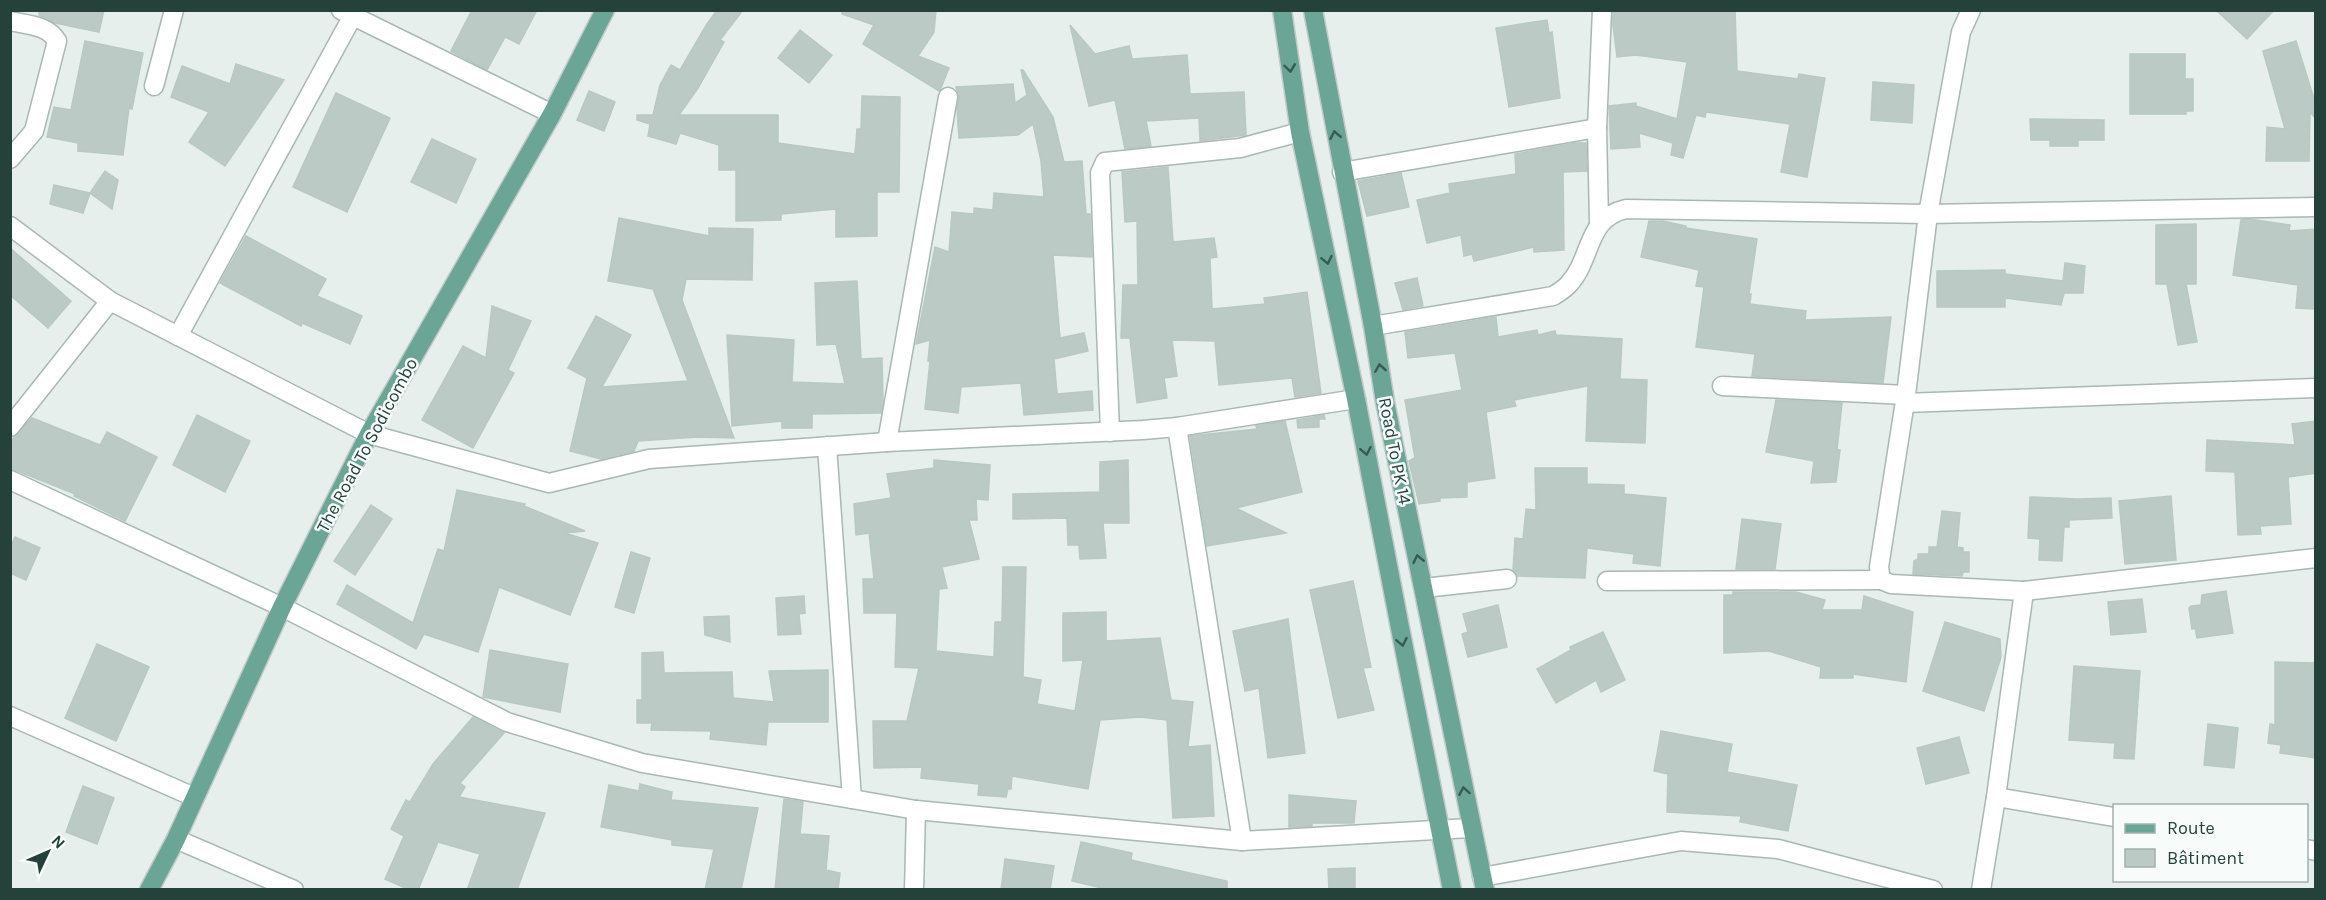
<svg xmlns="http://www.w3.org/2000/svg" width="2326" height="900" viewBox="0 0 2326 900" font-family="Karla,sans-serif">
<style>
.building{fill:#bbcac4;stroke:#b8c9c2;stroke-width:1.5}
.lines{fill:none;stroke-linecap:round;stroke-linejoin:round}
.minor-casing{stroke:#a8b8b2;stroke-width:21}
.major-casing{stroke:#c2cac8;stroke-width:21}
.minor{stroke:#fff;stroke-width:18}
.major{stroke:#6aa596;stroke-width:18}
.oneway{stroke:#365b51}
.labels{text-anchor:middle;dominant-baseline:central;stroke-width:5;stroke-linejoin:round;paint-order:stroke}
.street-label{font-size:18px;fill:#24423a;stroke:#f7fbf9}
</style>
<rect width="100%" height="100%" fill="#e6efeb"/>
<!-- building -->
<g class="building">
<polygon points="39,10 104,10 99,32 55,23 39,15"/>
<polygon points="472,10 537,10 519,44 505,37 487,70 451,51"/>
<polygon points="717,10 743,10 720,40 724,42 698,88 679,115 778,115 778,143 855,154 857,129 861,129 862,96 900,97 899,192 877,192 877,236 836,237 836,209 781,214 781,220 736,221 736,170 719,170 719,145 680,133 676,144 648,136 650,124 637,120 637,115 653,115 660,85 671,65 680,70 707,24"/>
<polygon points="842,10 936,10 934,32 918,56 949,68 941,88 939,91 863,44 874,25 842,14"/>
<polygon points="1613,10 1735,10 1737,71 1798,79 1799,74 1825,78 1807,177 1781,172 1790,124 1706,112 1705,117 1696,115 1683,158 1671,155 1673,143 1639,133 1640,147 1611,149 1609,106 1636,103 1636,106 1677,119 1687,62 1636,55 1617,57 1613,25"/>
<polygon points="2216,10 2274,10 2247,39"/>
<polygon points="1547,20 1549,33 1552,32 1560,98 1509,107 1496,28"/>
<polygon points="1070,25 1095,54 1129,46 1132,59 1187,55 1190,94 1244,92 1246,135 1200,141 1199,118 1146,121 1151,146 1125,149 1115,100 1089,106"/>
<polygon points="800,30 832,55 809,83 778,58"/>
<polygon points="85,41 143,53 132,109 129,108 123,155 78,151 78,143 47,137 54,107 71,110"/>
<polygon points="2296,41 2316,105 2316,119 2310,112 2309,161 2266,161 2267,127 2285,129 2263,51"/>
<polygon points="2130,54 2185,54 2185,79 2193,79 2193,111 2186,111 2186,114 2130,114"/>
<polygon points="236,64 284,80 225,166 189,142 209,112 171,97 182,66 230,84"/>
<polygon points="1021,70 1023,70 1053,117 1064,162 1082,161 1086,214 1090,214 1092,257 1053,255 1060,338 1084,333 1088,351 1054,359 1057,394 1092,391 1093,410 1024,415 1021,383 961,387 958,413 925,409 930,361 928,361 930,340 916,344 935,247 949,252 952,212 974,214 974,208 993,210 994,193 1044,197 1041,161 1033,124 1018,135 959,138 957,109 959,98 956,87 1013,84 1015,103 1027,95"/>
<polygon points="1873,82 1914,85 1912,123 1871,120"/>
<polygon points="589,91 615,102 604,131 577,120"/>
<polygon points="336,93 390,118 347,212 293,187"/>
<polygon points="2030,119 2104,120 2104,140 2078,140 2078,146 2050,146 2050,140 2031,140"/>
<polygon points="432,139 476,159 456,203 411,182"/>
<polygon points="1576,143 1586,143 1587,171 1563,172 1564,250 1534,252 1534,247 1474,261 1472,254 1464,256 1461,235 1427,243 1417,200 1450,193 1449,184 1516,174 1515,154"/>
<polygon points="1168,167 1173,242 1214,238 1217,257 1210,258 1212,309 1265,304 1264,298 1307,292 1321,393 1295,397 1292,378 1219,385 1215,341 1172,340 1177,376 1164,378 1167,398 1137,403 1130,338 1121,338 1123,285 1138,285 1137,221 1125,222 1122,172"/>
<polygon points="105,171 118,180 112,209 90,193"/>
<polygon points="1401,173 1409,207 1367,216 1358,181"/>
<polygon points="54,185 90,193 83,213 50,204"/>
<polygon points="619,218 709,236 709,228 753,229 752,280 686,279 682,300 734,438 698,437 638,441 634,451 601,459 570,451 587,378 568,368 596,316 631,335 602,387 688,381 653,289 608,281"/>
<polygon points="2249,219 2290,225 2289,231 2316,229 2316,309 2296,308 2298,285 2233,275 2241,220"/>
<polygon points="1649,221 1663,221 1686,226 1686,228 1757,239 1749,294 1751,294 1750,304 1806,311 1805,320 1891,317 1883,383 1752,376 1755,354 1696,347 1704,287 1696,286 1699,270 1641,257"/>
<polygon points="2196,224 2196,284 2186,284 2197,342 2178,345 2167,284 2156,284 2156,225"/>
<polygon points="246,236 326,279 317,296 362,316 350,344 302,323 301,326 220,283"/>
<polygon points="10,248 71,301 48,328 10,295"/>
<polygon points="2065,263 2085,266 2083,293 2064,293 2061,305 2005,298 2005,307 1937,307 1937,271 2005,270 2005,274 2063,281"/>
<polygon points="1417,278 1423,306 1403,310 1395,283"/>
<polygon points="857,281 861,359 882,358 883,403 881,413 812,414 812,428 782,428 782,421 732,426 727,335 794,340 792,382 845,384 836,344 817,345 815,283"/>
<polygon points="492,306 531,321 508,370 514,373 473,448 422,420 463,346 486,358"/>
<polygon points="1496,317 1498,337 1537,330 1538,335 1555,331 1556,335 1622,339 1620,379 1647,380 1645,443 1586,441 1588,386 1514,400 1516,406 1486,412 1495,478 1467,482 1467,497 1440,498 1440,501 1419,504 1409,461 1415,458 1405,400 1462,390 1455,353 1408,358 1405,332"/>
<polygon points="1776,400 1842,403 1837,450 1840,450 1836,482 1811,483 1814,461 1766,452"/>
<polygon points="197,415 250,441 225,492 173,465"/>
<polygon points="1324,415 1325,419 1319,419 1319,427 1298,428 1297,420"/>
<polygon points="32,418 100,445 107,432 157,457 125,521 74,496 75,494 10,468 10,446 14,437"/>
<polygon points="1285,421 1302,492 1236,508 1286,533 1207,546 1190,436 1257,429 1256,426"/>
<polygon points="2316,421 2316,473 2288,477 2291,524 2260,526 2261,534 2238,535 2235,472 2206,471 2207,440 2295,445 2292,424"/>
<polygon points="934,460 990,465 988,500 976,499 977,520 969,520 979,559 942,567 947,588 939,589 936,651 994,657 995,622 1002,622 1003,567 1026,567 1023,677 1041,680 1037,704 1075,711 1083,660 1063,661 1063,613 1106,612 1106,641 1160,638 1171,700 1193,702 1188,747 1210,745 1214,816 1173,818 1167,720 1140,717 1100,720 1088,789 1012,776 1011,789 1008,789 1006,797 978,795 979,784 921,778 922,767 874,768 873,721 907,721 919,668 895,667 897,613 864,613 863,579 874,579 869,533 856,535 854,504 891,498 887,474 934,468"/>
<polygon points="1128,460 1129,523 1103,523 1106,558 1080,559 1079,545 1068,545 1067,518 1013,519 1013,494 1100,492 1100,462"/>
<polygon points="1535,468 1587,468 1587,484 1624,485 1624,494 1666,498 1660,566 1633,563 1634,554 1587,548 1585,578 1517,576 1513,570 1515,538 1523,539 1526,509 1536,510"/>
<polygon points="457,490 525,504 524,506 585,531 564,533 598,543 570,615 499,587 478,652 424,634 416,649 337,604 347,585 413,623 438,549 444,551"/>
<polygon points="2171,496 2176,560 2125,564 2119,501"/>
<polygon points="2030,497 2077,499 2111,498 2112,518 2069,520 2069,527 2064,527 2062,561 2039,560 2040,539 2028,538"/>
<polygon points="371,505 392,519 355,575 334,561"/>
<polygon points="1942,511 1960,513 1957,547 1963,548 1963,552 1969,552 1969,572 1963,572 1962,576 1913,574 1914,561 1918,559 1918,554 1929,554 1929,547 1937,547"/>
<polygon points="1742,519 1781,524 1775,569 1736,569"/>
<polygon points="15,537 40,548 26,580 10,573 10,548"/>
<polygon points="631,552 650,558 634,613 615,607"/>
<polygon points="1353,581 1371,667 1363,668 1374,710 1338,718 1310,590"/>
<polygon points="2226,591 2233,633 2197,638 2195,628 2192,629 2189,608 2191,606 2201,605 2202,595"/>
<polygon points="1733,592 1796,592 1825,600 1822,610 1862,610 1864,596 1913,612 1906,682 1853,674 1853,678 1820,678 1821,667 1769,651 1724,653 1724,595 1733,595"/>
<polygon points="804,596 805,613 799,614 801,634 778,635 776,598"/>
<polygon points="2142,599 2146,632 2111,635 2108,602"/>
<polygon points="1498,605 1507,647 1468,657 1462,634 1468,632 1463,614"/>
<polygon points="729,616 730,642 705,635 704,617"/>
<polygon points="1288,619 1305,753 1268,758 1259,688 1245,691 1233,631"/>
<polygon points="1945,622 2000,639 2001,657 1984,711 1923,691"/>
<polygon points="1603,632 1625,680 1601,692 1596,680 1556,703 1537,669 1571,650 1570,647"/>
<polygon points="97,644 149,667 116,741 65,718"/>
<polygon points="490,650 568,664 560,712 483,697"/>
<polygon points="663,652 664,673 732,672 733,698 774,702 769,671 828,670 828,722 768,722 766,745 710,739 711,731 651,730 652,723 637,723 637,700 642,700 642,653"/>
<polygon points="2275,662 2316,663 2316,758 2280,753 2281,745 2268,743 2270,724 2275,725"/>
<polygon points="2074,666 2140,671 2134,759 2114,758 2115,743 2069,740"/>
<polygon points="473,717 504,733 460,783 465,787 459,797 545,813 517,890 467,890 480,854 438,842 418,890 410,890 385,879 404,836 391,829 406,800 410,802 433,764"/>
<polygon points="2208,724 2238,728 2234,768 2204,765"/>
<polygon points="1661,731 1732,744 1727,772 1797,785 1788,831 1740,822 1741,816 1667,812 1668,774 1654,771"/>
<polygon points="1959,737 1969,773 1926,784 1917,748"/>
<polygon points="640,784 672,792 671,800 758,808 741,890 705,890 714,849 672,845 672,840 601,827 609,785 639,791"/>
<polygon points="83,786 114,798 97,844 66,832"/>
<polygon points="1289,795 1356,801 1354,823 1312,823 1312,826 1289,827"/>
<polygon points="784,799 803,802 800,834 829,836 826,870 840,873 838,890 775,890"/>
<polygon points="1081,842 1132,853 1131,860 1227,881 1227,890 1110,890 1072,881"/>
<polygon points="1005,859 1054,866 1050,890 1001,890"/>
<polygon points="1355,868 1355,890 1329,890 1328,869"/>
</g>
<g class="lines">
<!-- minor casing -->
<g class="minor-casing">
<g id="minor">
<polyline points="341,10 552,114"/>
<polyline points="1971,10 1961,32 1928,214 1906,395 1879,567 1881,580 1891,584 2024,591 2316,558"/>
<path d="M10,21C27,25 48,25 57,41L34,131L10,159"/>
<polyline points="154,86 174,10"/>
<polyline points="1342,172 1597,128"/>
<polyline points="1599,223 1597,128 1602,10"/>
<polyline points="10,226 110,301 369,434 549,483 649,459 887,442 1143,430 1177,427 1356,399"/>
<path d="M1373,326L1553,296C1558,293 1564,289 1568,285C1593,259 1585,218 1626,209L1928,214L2316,207"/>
<polyline points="178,336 356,10"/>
<polyline points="1722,386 1906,395"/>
<polyline points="1905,403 2316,388"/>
<polyline points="10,427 110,301"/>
<polyline points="1177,427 1242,841"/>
<polyline points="1110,432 1100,173 1105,162 1240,148 1300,132"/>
<polyline points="887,442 948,97"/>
<polyline points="827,446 852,799"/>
<polyline points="10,480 282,607 507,722 642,763 916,810 1242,841 1470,828"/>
<polyline points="1607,581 1881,580"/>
<polyline points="1424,588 1507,579"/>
<polyline points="10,716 194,797"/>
<polyline points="1996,797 2114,817"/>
<polyline points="176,839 294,890"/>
<polyline points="2306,849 2316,851"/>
<polyline points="1482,877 1681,841 1778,849 1933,890"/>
<polyline points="914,890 916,810"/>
<polyline points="1981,890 1996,797 2024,591"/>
</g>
</g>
<!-- major casing -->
<g class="major-casing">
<g id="major">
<polyline points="1282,10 1300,132 1356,399 1401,633 1452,890"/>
<polyline points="1313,10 1373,326 1385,402 1485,890"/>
<polyline points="149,890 176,839 282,607 369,434 552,114 605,10"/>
</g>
</g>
<!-- minor -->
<use href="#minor" class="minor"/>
<!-- major -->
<use href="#major" class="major"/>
</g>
<!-- one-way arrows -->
<defs><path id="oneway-chevron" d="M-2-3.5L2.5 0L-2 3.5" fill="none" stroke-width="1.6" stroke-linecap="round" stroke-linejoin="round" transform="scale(1.5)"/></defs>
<g class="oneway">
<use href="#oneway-chevron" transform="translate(1290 68) rotate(82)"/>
<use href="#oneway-chevron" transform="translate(1335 135) rotate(-101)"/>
<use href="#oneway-chevron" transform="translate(1327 260) rotate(78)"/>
<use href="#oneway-chevron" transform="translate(1380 368) rotate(-99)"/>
<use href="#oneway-chevron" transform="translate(1366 451) rotate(79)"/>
<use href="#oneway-chevron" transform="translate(1418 559) rotate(-102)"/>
<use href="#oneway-chevron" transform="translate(1402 642) rotate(79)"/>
<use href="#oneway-chevron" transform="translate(1464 791) rotate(-100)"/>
</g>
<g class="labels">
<!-- street labels -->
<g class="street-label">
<text transform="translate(367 445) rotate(-62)">The Road To Sodicombo</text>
<text transform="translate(1395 451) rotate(79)">Road To PK 14</text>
</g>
</g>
<!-- border -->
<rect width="2326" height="900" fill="none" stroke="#24423a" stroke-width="24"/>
<!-- legend -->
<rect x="2113" y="804" width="195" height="78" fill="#f7fbf9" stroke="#a3b1ad" stroke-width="1.5"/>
<rect x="2125" y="824" width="30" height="9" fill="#6aa596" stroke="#a3b1ad" stroke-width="1.5"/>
<text x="2167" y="834" font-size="18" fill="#24423a">Route</text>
<rect x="2125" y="849" width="30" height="18" fill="#bbcac4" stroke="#a3b1ad" stroke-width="1.5"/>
<text x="2167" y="864" font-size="18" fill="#24423a">Bâtiment</text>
<!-- north arrow -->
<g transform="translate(48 852) rotate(46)" stroke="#f7fbf9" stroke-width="4.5" paint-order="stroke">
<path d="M0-4.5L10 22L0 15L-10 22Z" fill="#24423a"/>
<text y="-9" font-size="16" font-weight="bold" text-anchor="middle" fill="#24423a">N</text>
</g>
</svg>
